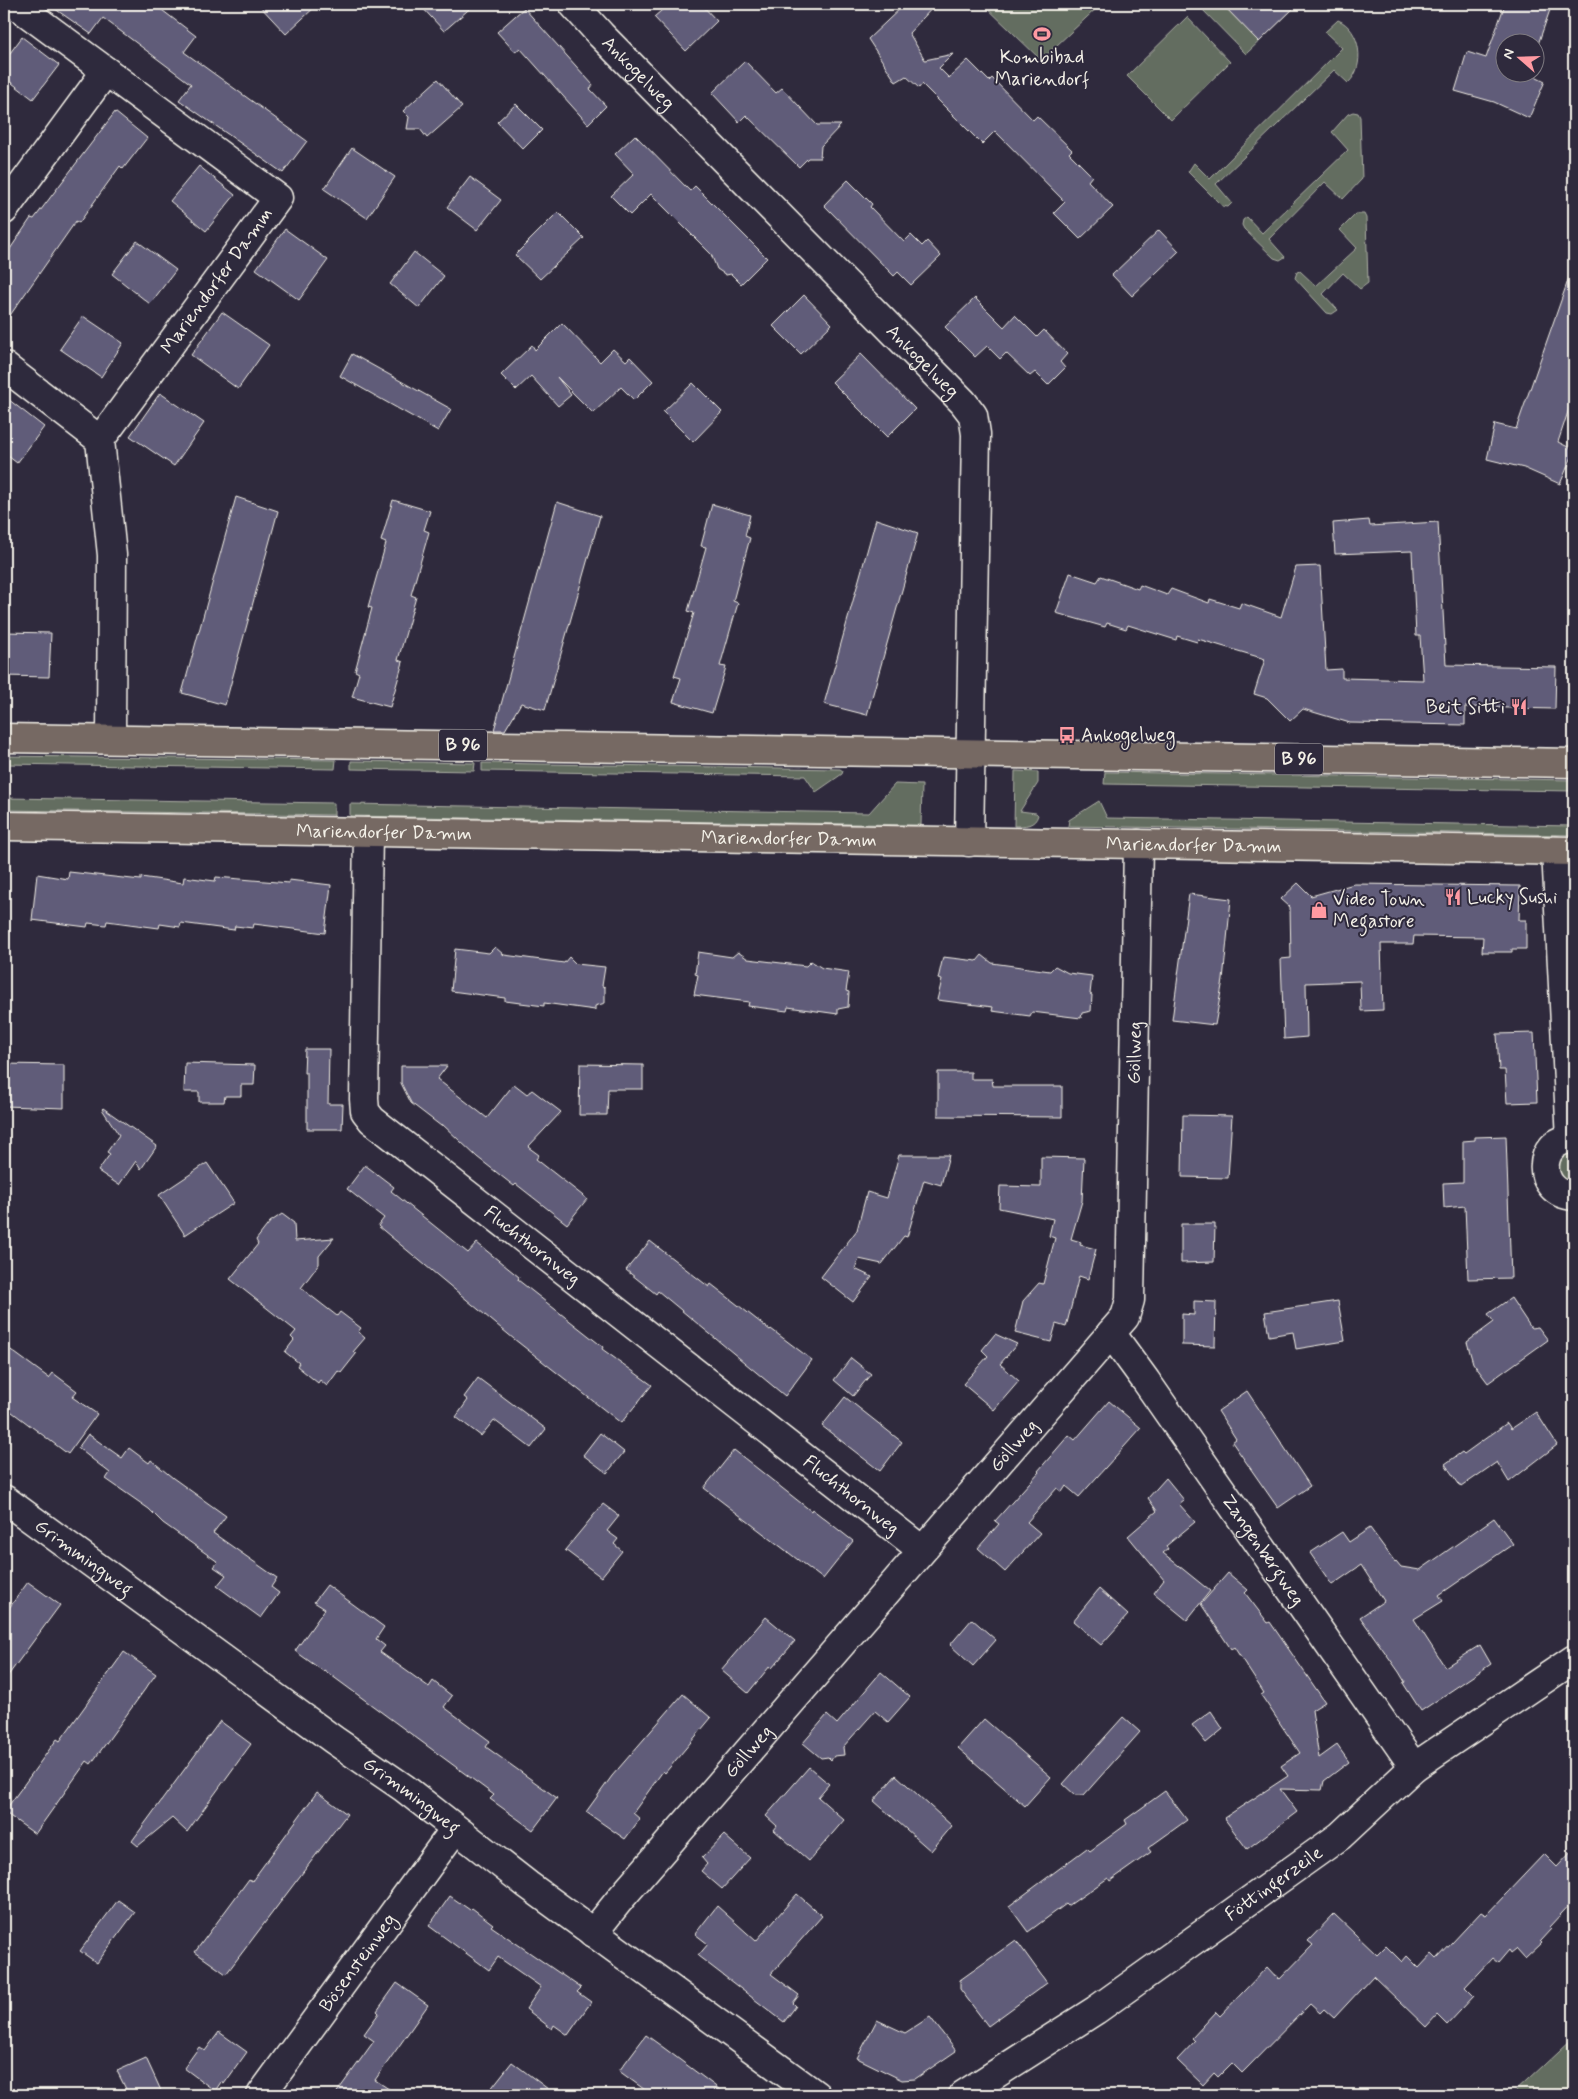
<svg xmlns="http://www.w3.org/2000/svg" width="1578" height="2099" viewBox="0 0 1578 2099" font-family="Mynerve,sans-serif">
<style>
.green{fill:#646d61;stroke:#acafa4}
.building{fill:#605c79;stroke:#f4f1e8}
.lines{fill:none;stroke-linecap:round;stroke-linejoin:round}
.minor-casing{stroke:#f4f1e8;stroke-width:31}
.major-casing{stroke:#f4f1e8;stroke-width:31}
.minor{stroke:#2f2a3d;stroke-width:28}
.major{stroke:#766964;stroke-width:28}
.labels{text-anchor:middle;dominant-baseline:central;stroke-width:4;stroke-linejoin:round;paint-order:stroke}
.shield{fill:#2f2a3d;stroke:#b9b5b5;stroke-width:1}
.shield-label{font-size:18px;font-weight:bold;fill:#f4f1e8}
.poi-label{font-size:19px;fill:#f4f1e8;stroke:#2f2a3d;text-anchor:start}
.street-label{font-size:19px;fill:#f4f1e8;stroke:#2f2a3d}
</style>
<rect width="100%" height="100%" fill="#2f2a3d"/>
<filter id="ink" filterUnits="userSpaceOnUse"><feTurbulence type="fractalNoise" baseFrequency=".02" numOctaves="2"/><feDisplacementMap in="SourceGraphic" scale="10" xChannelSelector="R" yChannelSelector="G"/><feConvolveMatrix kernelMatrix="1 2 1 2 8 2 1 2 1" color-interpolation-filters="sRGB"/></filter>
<g filter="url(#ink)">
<!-- green -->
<g class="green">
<polygon points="983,4 1101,4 1041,60"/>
<polygon points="1201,4 1298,4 1246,54 1199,6"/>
<polygon points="1187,17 1230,62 1171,120 1127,76"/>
<path d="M1338,20C1361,29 1366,67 1348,83L1334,70L1216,184L1232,203L1228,207L1222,206L1188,172L1194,163L1210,179L1342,48L1325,32Z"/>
<polygon points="1353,112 1358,113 1360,117 1362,179 1343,199 1325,182 1269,239 1285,257 1280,260 1274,258 1244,229 1242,225 1243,220 1247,217 1262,233 1348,150 1332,132 1348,114"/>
<polygon points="1356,214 1364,214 1366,218 1368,283 1360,289 1343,273 1323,294 1338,310 1332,314 1327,313 1295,278 1297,272 1300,271 1316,286 1357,248 1340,230"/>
<polygon points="4,756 336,760 335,769 4,764"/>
<polygon points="351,761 475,763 474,771 351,769"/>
<polygon points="482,763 840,769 843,771 842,774 816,792 805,776 482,771"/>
<path d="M1015,771L1038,772V783L1020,811L1036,813L1038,815C1035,826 1025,826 1014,826Z"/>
<polygon points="1105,772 1574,780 1574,791 1104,784"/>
<polygon points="895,784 922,785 921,825 350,816 350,804 869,813"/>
<polygon points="4,798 334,803 334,815 4,810"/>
<polygon points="1099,801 1107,818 1574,826 1574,835 1068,826 1069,820"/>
<polygon points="1574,1152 1574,1184 1561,1179 1558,1163 1564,1155"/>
<polygon points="1574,2037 1574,2095 1515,2095 1513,2094"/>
</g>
<!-- building -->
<g class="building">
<polygon points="48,4 154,4 196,36 184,52 307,141 283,173 179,100 191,84 103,18 91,34"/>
<polygon points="258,4 318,4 286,34"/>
<polygon points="419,4 475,4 444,31"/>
<polygon points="669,4 701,4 717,21 686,51 654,17"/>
<polygon points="905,4 936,4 909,33 925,60 953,54 939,68 949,78 968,60 989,81 992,78 1033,120 1037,116 1072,150 1069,153 1092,176 1088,181 1113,207 1080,239 1054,213 1065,202 995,131 982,144 922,84 919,88 906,76 896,82 868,39"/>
<polygon points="1222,4 1298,4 1259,42"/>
<polygon points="1505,4 1552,4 1536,50 1536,42 1506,42 1506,72 1527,72 1545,81 1529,118 1494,102 1455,91 1467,52 1486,58"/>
<polygon points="524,8 593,85 590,89 606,106 588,124 520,48 515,52 497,32"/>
<polygon points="22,37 59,65 33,99 4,77 4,61"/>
<polygon points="745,61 776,93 782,88 817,125 841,125 821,146 820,158 808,158 799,167 746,115 739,122 712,93"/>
<polygon points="438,79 462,107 427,138 420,129 407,129 409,117 403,111"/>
<polygon points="516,104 542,130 523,149 497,122"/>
<polygon points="115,112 147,138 123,169 120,166 79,223 76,221 4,324 4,258 31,218 34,219"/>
<polygon points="635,135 690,191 695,186 767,258 741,284 731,274 726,275 717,269 711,254 651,194 630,215 611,196 634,174 615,154"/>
<polygon points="352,148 395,177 367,218 324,189"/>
<polygon points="199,166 235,195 206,231 170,201"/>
<polygon points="470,177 501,200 477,230 447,207"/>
<polygon points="848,180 872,204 870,207 904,242 911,235 922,246 927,241 941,256 911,285 898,272 894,276 824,205"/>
<polygon points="558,212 584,238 540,279 515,255"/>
<polygon points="285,229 328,260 299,300 256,269"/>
<polygon points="1159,230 1179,251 1132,296 1112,275"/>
<polygon points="137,241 176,270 150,304 112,274"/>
<polygon points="414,252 444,276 419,308 390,284"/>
<polygon points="1571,272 1574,273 1574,394 1558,442 1574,450 1574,452 1560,484 1524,468 1487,459 1495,424 1516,429"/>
<polygon points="804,295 832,324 801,354 773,326"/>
<polygon points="975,298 1004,327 1015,315 1037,337 1044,330 1067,354 1060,362 1065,368 1048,385 1035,372 1030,376 1006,353 1000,359 987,346 975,357 945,327"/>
<polygon points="222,312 269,345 238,389 191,355"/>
<polygon points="83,316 123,343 101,377 60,349"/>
<polygon points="562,323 600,362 613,349 626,361 630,357 653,381 634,400 621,387 593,413 557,377 571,395 558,406 531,376 516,390 501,375 532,345 535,350"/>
<polygon points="352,354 451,409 438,431 340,376"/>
<polygon points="861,354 915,409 887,437 832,382"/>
<polygon points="693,383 722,412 693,442 663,412"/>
<polygon points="160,393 204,423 174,466 130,436"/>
<polygon points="4,396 44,427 17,463 4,453"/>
<polygon points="236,497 278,511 225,705 182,693"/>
<polygon points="393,500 430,511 424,530 429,532 411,595 416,597 398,660 403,662 390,707 352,697 359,673 355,671 372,608 368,607 386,543 381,541"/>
<polygon points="557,502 600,516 545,710 521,703 505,730 494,730"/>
<polygon points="712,504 750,515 745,536 750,538 733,601 738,603 720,666 726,667 712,713 673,702 681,678 674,676 694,613 688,611 706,547 701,546"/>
<polygon points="876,519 918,533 867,715 824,704"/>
<polygon points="1369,520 1370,526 1438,522 1446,665 1556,667 1555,709 1465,707 1465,725 1350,723 1303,709 1290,721 1267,698 1254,694 1265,659 1198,639 1197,642 1177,636 1176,640 1128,625 1126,629 1107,623 1105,627 1056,613 1070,573 1097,582 1101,576 1138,589 1140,585 1167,595 1171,589 1209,603 1210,599 1239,608 1241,603 1281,617 1296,567 1320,566 1326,670 1342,669 1342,678 1423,680 1420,636 1416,636 1412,551 1335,554 1333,523"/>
<polygon points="4,632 51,633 49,677 4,676"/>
<polygon points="69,872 141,880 141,877 183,883 184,877 215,881 216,877 289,883 289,880 331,885 325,933 254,924 253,928 235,926 234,930 181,923 180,927 160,924 159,928 107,921 106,925 88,923 87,927 32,920 37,874 68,879"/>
<polygon points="1298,883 1311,896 1354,884 1520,886 1519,920 1526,920 1526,949 1512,949 1512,952 1482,952 1483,937 1414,936 1413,944 1381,944 1383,1010 1361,1011 1360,981 1306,983 1307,1037 1284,1039 1281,959 1291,958 1290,907 1281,899"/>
<polygon points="1189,894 1231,899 1223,980 1215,1025 1172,1020"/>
<polygon points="495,947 504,955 564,963 569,957 576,964 605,967 602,986 605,987 605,1003 595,1006 595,1010 544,1003 544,1006 505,1001 505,998 451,991 455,949 489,953"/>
<polygon points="698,952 732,957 738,952 748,959 806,966 811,961 822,968 849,972 846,991 849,992 848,1007 838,1009 838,1014 788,1007 787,1011 748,1006 749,1002 694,995 698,975 695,974"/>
<polygon points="982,955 992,963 1050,971 1055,966 1068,973 1092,976 1090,994 1092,995 1091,1011 1082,1013 1081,1018 1032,1012 1030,1016 992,1011 993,1007 937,1000 942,980 938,979 943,957 977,961"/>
<polygon points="1534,1033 1537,1102 1507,1103 1505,1070 1499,1070 1497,1034"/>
<polygon points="305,1049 329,1049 328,1104 343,1104 342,1129 307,1129 307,1073 304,1073"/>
<polygon points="185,1063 255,1065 254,1085 241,1085 241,1096 225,1096 224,1102 199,1102 199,1092 184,1092"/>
<polygon points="4,1064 64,1065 64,1108 4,1106"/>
<polygon points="580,1064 643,1065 643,1089 608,1089 607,1115 579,1115"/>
<polygon points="401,1066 447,1066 437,1079 487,1118 514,1084 527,1094 532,1090 561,1112 528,1147 539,1155 536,1159 587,1199 567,1224 516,1184 514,1186 477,1157 442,1124 441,1126 411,1103 401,1083"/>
<polygon points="938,1072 971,1072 971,1079 992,1079 993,1086 1062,1086 1062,1117 938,1116"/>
<polygon points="103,1108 157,1146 141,1169 136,1161 119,1185 98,1171 110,1154 107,1152 119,1135 102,1109"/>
<polygon points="1183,1115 1232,1116 1228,1178 1182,1177"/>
<polygon points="1506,1136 1511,1278 1468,1279 1465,1206 1444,1208 1443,1183 1463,1182 1463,1141 1475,1140 1475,1137"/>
<polygon points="899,1155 949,1155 941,1185 924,1180 907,1237 904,1236 882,1264 859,1259 855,1269 872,1277 853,1302 821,1277 857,1230 867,1192 887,1198"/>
<polygon points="1041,1157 1084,1158 1082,1201 1071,1239 1081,1242 1080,1245 1096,1249 1088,1279 1079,1276 1066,1327 1056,1324 1051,1342 1015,1333 1023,1301 1039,1283 1043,1284 1055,1238 1049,1236 1053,1219 999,1208 1000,1186 1041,1187"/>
<polygon points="207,1163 234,1203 185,1235 159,1195"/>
<polygon points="365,1165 394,1187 391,1191 468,1253 477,1243 519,1277 518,1280 603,1347 602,1349 652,1385 621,1423 514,1339 378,1226 384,1218 347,1189"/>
<polygon points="282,1214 294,1223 295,1241 334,1238 319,1256 319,1264 301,1288 337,1316 340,1312 361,1328 358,1332 365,1338 353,1352 356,1354 341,1373 338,1371 327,1386 320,1380 318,1383 297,1366 299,1363 285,1352 294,1340 291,1337 296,1331 230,1279 258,1244 256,1240 270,1222"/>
<polygon points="1181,1224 1215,1224 1214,1262 1181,1263"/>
<polygon points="650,1241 709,1287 711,1284 770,1330 771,1329 812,1360 785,1396 658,1291 656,1294 626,1270"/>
<polygon points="1511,1298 1531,1328 1538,1327 1548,1340 1488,1383 1473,1363 1467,1342 1494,1322 1488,1314"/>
<polygon points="1194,1301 1216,1302 1215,1346 1182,1345 1182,1314 1194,1315"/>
<polygon points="1338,1301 1345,1341 1296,1349 1293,1332 1269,1336 1265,1312"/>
<polygon points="995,1334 1017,1344 1000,1364 1019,1381 994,1410 963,1384 988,1356 982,1350"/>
<polygon points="4,1345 49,1378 53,1373 77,1391 72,1397 97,1414 68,1454 4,1406"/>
<polygon points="851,1358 871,1374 853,1396 834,1380"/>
<polygon points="478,1378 546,1429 531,1448 494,1420 481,1436 456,1417 468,1400 464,1397"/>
<polygon points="1247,1391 1310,1486 1278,1508 1232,1442 1236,1439 1218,1411"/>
<polygon points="845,1397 902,1442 880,1471 822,1426"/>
<polygon points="1109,1401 1141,1428 1079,1497 1066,1486 1062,1492 1057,1488 1027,1522 1040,1533 1005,1572 978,1548 999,1524 995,1521 1039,1472 1038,1471 1069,1435 1075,1440"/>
<polygon points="1536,1412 1557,1445 1509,1482 1497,1462 1461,1487 1445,1464 1462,1452 1464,1454 1507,1423 1511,1429"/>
<polygon points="600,1433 624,1452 607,1473 583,1455"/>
<polygon points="88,1434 122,1458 129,1448 149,1463 151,1460 173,1478 226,1516 213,1533 277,1578 271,1587 279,1593 261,1618 217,1586 226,1575 214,1567 218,1562 163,1523 149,1509 106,1479 110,1473 78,1448"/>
<polygon points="734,1450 811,1511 812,1509 853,1541 823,1579 704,1488"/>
<polygon points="1166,1478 1184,1500 1179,1504 1195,1522 1166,1546 1168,1549 1163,1553 1210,1591 1187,1620 1154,1593 1164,1580 1128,1536 1157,1511 1148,1498"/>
<polygon points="603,1504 619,1516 607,1531 618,1539 614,1544 622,1551 601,1577 565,1550"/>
<polygon points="1494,1518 1513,1544 1439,1595 1443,1601 1414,1619 1445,1667 1480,1645 1491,1664 1421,1711 1403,1683 1405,1682 1399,1672 1360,1617 1384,1601 1361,1565 1332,1585 1310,1553 1342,1532 1349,1542 1370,1528 1395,1562 1396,1561 1401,1567 1420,1570"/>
<polygon points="1228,1573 1248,1590 1245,1593 1268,1623 1270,1622 1325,1702 1312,1710 1319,1758 1337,1745 1349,1762 1324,1781 1322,1790 1280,1789 1297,1812 1247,1849 1224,1818 1288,1776 1281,1766 1300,1753 1261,1695 1264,1693 1234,1647 1231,1649 1201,1604"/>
<polygon points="28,1582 60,1605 4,1681 4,1615"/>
<polygon points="327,1585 384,1627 376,1639 385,1646 380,1652 429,1687 433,1681 452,1696 444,1707 490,1741 486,1747 557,1798 533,1830 490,1799 494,1795 324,1670 323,1671 295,1651 325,1609 314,1602"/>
<polygon points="1099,1589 1128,1615 1101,1645 1073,1621"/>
<polygon points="766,1617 795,1641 772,1668 770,1666 748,1693 721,1670"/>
<polygon points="972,1619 996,1640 973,1666 950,1645"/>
<polygon points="124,1652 156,1674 91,1764 87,1761 35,1834 4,1812 57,1739 60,1741"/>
<polygon points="881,1672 910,1697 888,1722 875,1711 843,1747 844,1755 834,1756 831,1760 828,1757 821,1758 803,1743 827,1715 837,1724"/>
<polygon points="683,1694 711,1718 665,1773 663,1771 633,1813 640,1819 625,1839 586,1812 612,1776"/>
<polygon points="1211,1711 1223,1729 1206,1743 1192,1725"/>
<polygon points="1123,1717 1140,1732 1084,1795 1075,1795 1063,1784"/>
<polygon points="984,1719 1051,1777 1025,1806 958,1748"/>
<polygon points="220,1721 251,1744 187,1832 172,1818 138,1846 132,1841"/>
<polygon points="809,1767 829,1784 818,1797 844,1820 809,1861 774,1830 777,1826 766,1816"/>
<polygon points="896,1775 952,1826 931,1851 874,1801"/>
<polygon points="1165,1791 1187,1820 1148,1848 1151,1852 1110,1881 1108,1878 1068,1906 1066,1904 1028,1932 1009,1906 1087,1848 1090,1851 1127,1824 1125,1820"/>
<polygon points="317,1792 347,1814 226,1974 195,1952 249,1879 252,1881"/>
<polygon points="724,1835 750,1858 722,1889 701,1871 707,1864 702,1858"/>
<polygon points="1574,1849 1574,1900 1549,1927 1551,1929 1540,1941 1542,1943 1525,1959 1516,1949 1511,1953 1509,1950 1498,1963 1492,1958 1465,1987 1474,1996 1447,2025 1437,2015 1426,2027 1373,1976 1334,2018 1324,2009 1320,2013 1310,2004 1242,2073 1232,2063 1218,2077 1214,2073 1203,2085 1177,2060 1195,2041 1192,2038 1216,2012 1220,2016 1267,1967 1279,1980 1313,1945 1308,1941 1334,1914 1377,1955 1386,1946 1402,1962 1407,1956 1419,1968 1432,1954 1437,1959 1481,1912 1486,1915 1544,1854 1557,1867"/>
<polygon points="797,1894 822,1916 771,1974 799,1995 793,2003 796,2006 784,2022 698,1956 708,1944 695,1934 717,1906 756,1941"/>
<polygon points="450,1896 470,1910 472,1908 493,1924 491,1926 581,1988 577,1992 591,2002 568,2035 554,2025 552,2029 526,2009 541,1987 498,1957 489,1970 429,1926"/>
<polygon points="118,1900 135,1912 97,1963 80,1951"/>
<polygon points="1016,1940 1047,1983 988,2026 960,1989 960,1980"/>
<polygon points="397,1983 428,2005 375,2080 398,2095 335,2095 374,2041 364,2034 379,2013 377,2011"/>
<polygon points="930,2017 956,2051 915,2079 902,2080 857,2058 877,2020 905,2033"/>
<polygon points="219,2032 247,2052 224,2084 221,2082 215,2091 184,2068 199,2047 205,2051"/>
<polygon points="646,2035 664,2048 727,2095 652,2095 619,2071"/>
<polygon points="146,2058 163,2095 129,2095 117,2071"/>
<polygon points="512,2062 556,2095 486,2095"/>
</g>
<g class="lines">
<!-- minor casing -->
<g class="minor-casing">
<g id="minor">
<polyline points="15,4 278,198 100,440 112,555 111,739"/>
<path id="s1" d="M573,4L601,35L963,402L973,415L976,434L969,842"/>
<polyline points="4,210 106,71"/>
<polyline points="4,366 100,440"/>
<path id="s2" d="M368,832L364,1099L365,1111L372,1120L922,1550"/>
<polyline points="1556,851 1571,1139"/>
<path d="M1574,1139C1536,1138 1534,1194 1574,1196"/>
<path id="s3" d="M1111,1333L1146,1381L1414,1767"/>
<path id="s4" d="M4,1499L334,1740L404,1788L528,1885L816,2095"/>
<path id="s5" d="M593,1933L621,1898L1125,1317L1130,1300L1138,844"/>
<path id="s6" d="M261,2095L455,1829"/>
<path id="s7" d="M963,2095L1096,2010L1291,1871L1340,1836L1414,1767L1574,1659"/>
</g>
</g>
<!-- major casing -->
<g class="major-casing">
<g id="major">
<polyline points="4,738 1574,763"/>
<path id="s8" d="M4,826L1574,851"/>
</g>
</g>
<!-- minor -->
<use href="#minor" class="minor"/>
<!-- major -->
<use href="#major" class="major"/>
</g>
</g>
<!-- icons -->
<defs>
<g id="stadium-bare" transform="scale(1.35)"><path d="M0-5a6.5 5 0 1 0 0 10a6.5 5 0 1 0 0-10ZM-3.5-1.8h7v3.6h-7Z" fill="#ff9aa2" stroke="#2f2a3d" stroke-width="2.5" paint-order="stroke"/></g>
<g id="restaurant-bare" transform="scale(1.35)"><path d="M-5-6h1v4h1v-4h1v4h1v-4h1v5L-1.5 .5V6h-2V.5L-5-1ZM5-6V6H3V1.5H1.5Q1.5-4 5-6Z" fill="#ff9aa2" stroke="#2f2a3d" stroke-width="2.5" paint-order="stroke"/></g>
<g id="bus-bare" transform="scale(1.35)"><path d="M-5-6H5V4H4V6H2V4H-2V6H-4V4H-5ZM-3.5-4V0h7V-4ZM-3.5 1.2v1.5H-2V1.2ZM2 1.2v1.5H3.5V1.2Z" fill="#ff9aa2" stroke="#2f2a3d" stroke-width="2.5" paint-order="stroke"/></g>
<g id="shop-bare" transform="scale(1.35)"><path d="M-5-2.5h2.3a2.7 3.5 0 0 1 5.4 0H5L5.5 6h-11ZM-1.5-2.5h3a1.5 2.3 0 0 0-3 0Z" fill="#ff9aa2" stroke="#2f2a3d" stroke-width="2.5" paint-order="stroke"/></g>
</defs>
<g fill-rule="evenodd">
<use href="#stadium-bare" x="1042" y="34"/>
<use href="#restaurant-bare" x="1519" y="707"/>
<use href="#bus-bare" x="1067" y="735"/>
<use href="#restaurant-bare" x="1453" y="897"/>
<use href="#shop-bare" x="1319" y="910"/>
</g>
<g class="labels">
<!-- shield labels -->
<g class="shield">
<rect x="439" y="729.5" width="48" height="31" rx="4"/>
<rect x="1275" y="743.5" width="48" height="31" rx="4"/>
</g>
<g class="shield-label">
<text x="463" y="745">B 96</text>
<text x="1299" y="759">B 96</text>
</g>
<!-- poi labels -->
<g class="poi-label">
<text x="1042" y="57" text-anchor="middle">Kombibad<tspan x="1042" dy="22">Mariendorf</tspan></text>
<text x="1505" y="707" text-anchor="end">Beit Sitti</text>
<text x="1081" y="735">Ankogelweg</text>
<text x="1467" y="897">Lucky Sushi</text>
<text x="1333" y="899">Video Town<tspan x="1333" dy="22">Megastore</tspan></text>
</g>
<!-- street labels -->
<g class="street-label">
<text stroke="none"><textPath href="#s1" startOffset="95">Ankogelweg</textPath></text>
<text transform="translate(217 281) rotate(-54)">Mariendorfer Damm</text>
<text stroke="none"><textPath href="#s1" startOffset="500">Ankogelweg</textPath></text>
<text stroke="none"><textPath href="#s8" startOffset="380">Mariendorfer Damm</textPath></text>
<text stroke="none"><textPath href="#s8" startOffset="785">Mariendorfer Damm</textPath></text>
<text stroke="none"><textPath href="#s8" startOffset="1190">Mariendorfer Damm</textPath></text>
<text stroke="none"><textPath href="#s5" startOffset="1079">Göllweg</textPath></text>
<text stroke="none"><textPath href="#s2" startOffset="494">Fluchthornweg</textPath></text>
<text stroke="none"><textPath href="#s5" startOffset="644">Göllweg</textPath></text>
<text stroke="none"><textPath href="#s2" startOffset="899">Fluchthornweg</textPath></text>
<text stroke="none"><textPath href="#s3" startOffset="265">Zangenbergweg</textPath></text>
<text stroke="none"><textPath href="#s4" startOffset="99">Grimmingweg</textPath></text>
<text stroke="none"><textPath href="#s5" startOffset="239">Göllweg</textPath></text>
<text stroke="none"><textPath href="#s4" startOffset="504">Grimmingweg</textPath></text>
<text stroke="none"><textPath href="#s7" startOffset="376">Föttingerzeile</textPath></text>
<text stroke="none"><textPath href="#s6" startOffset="164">Bösensteinweg</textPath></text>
</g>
</g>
<!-- margin -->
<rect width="1578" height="2099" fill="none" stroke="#2f2a3d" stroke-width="20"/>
<rect x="10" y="10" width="1558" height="2079" fill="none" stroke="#f4f1e8" stroke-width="2" filter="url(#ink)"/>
<!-- north arrow -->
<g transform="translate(1520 58) rotate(290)"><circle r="24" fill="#2f2a3d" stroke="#7e7a81"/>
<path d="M0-4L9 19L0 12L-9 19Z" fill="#ff9aa2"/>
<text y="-8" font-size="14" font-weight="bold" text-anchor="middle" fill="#f4f1e8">N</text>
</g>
</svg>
